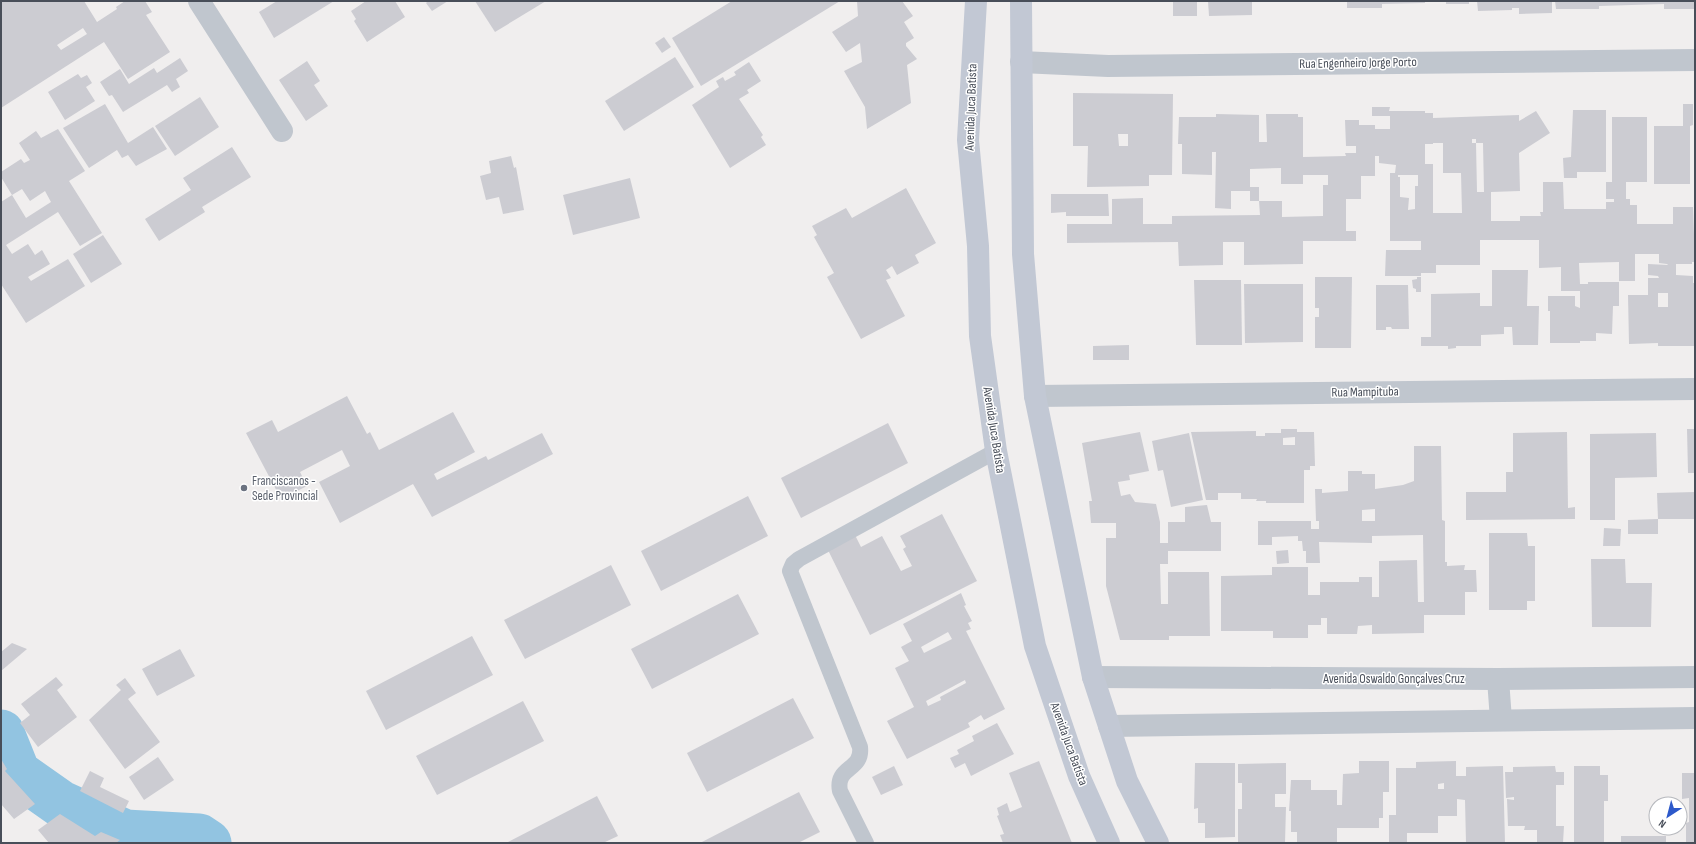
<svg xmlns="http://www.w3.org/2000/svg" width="1696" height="844" viewBox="0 0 1696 844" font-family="'Sofia Sans Condensed',sans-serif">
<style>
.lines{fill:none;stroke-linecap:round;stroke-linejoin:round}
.river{stroke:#92c4e1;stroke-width:47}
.building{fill:#ccccd2;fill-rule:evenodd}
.service{stroke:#c0c6ce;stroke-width:16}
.minor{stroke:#c0c6ce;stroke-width:22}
.tertiary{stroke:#c0c6ce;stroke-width:22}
.secondary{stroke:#c2c8d4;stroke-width:22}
.worship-dot{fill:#6b7280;stroke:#fff;stroke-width:1.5}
.labels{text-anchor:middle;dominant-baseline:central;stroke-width:3;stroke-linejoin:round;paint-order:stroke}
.street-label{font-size:13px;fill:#484e59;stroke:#fff}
.worship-label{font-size:13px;fill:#5b616d;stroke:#fff;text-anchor:start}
</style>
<rect width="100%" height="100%" fill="#f0eeee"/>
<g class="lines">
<!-- river -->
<polyline class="river" points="1,733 17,773 61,804 125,833 199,837 208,843"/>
</g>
<!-- building -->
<g class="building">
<path d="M1,1H84L97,22L117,9L116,7L125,1H145L152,12L146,15L170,52L128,79L104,42L1,108ZM83,28L87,34L61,50L57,45Z"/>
<polygon points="277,1 334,1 274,38 259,12"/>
<polygon points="366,1 395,1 405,17 367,42 354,21 356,19 351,11"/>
<polygon points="428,1 448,1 432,11 426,3"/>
<polygon points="475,1 546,1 495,32"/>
<polygon points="732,1 840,1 701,86 672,38"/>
<polygon points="857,1 902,1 913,16 904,22 914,38 906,43 906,46 917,59 907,65 911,103 867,129 865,107 844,71 862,62 860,43 846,52 832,32 858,16"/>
<rect x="1173" y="1" width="24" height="15"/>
<polygon points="1208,1 1252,1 1252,15 1209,16"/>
<polygon points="1347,1 1425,1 1425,3 1382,4 1382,8 1347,8"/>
<rect x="1446" y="1" width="23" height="3"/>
<polygon points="1477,1 1552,1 1552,13 1519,14 1519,8 1512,8 1512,10 1478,11"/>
<polygon points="1555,1 1695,1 1695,9 1664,9 1664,4 1599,6 1599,9 1556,9"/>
<polygon points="664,37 671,47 662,53 655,43"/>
<polygon points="675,57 694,87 624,131 605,101"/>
<polygon points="180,58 188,71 176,79 180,87 172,92 167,85 123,112 112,95 109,96 100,82 120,69 129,84 154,68 157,73"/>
<polygon points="307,61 320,81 314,85 328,106 306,121 279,80"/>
<polygon points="749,62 761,81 747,90 749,93 739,99 763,135 761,137 766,145 730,168 692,105 719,87 716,81 723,77 725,81 736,75 734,72"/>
<polygon points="78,74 81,78 87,75 92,83 86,87 95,101 65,120 48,92"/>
<path d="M1073,93L1173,94L1172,175H1149V186L1087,187L1088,146H1073ZM1118,134H1128V146H1119Z"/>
<polygon points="200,97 219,127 175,156 155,126"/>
<polygon points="105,104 128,143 153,127 167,149 136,166 128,155 122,158 117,150 89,168 63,128"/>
<polygon points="1683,104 1693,104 1693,125 1690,126 1690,184 1654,184 1654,126 1683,126"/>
<path d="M1372,107H1390L1389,111H1425V113H1433V118L1519,115V121L1536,111L1550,133L1519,153L1520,191L1491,192V221H1520V216H1541L1540,212H1543V182H1563L1564,209H1606V202H1614V199H1606V182H1612V117H1647V182H1626V199H1630V205H1637V224H1673V207H1693L1695,262H1692V264H1676V275L1693,276V283H1695V346H1658V343L1629,344L1628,295H1648V278H1659L1658,276L1648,275V264L1668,265L1667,264L1659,263V254H1635V281H1619V262L1579,263L1580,284H1588V282H1619V306H1613L1612,334L1596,333V341H1580V343H1550V311H1548V296H1575V306L1580,308V291H1561V267L1539,268V240H1480V265H1436V273H1421V276H1385L1386,250H1421V241H1390V173H1395L1396,165L1379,163V156H1375V176H1361V199H1346V231H1356V241H1303V264L1244,265V242H1223V265L1179,266L1178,242L1067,243V224H1112V199L1143,198V224H1172V216L1260,215L1259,201H1282V217L1323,216V185H1328V175H1303V184H1281V168L1250,169V187H1259V201H1250V191H1231V209L1215,208L1216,152H1212V175L1182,174V144H1178L1179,117H1216V114L1259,115V142H1267L1266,114H1298V117H1303V157L1346,156L1345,153H1356V146H1346L1345,120H1359V125H1375V129H1390V116H1372ZM1472,139H1476V143H1483L1484,192H1477L1476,143H1472ZM1433,143H1443V173H1461L1462,213H1433V164H1425V144H1433ZM1398,175H1418V186H1415V209L1408,210L1409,198L1400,197V177H1398ZM1658,293H1668V307H1658Z"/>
<polygon points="1573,110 1606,110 1606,172 1577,172 1577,178 1564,178 1563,158 1571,157"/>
<polygon points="58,129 85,171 69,181 102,233 80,246 58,212 6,245 12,254 28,244 35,255 42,250 50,264 28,277 31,281 68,259 85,286 26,323 1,284 1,202 12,195 26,218 51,202 45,191 30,201 22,189 12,195 1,177 1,172 21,159 24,163 30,160 19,143 36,131 41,138"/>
<polygon points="232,147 251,177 202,207 205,212 159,241 145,219 191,190 183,178"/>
<polygon points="511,156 514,168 516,167 524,210 503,214 499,197 486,200 480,176 491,173 489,161"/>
<polygon points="630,178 640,218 573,235 563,195"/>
<polygon points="906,188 936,243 915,255 919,263 897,275 892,266 886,270 891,278 886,280 905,316 861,339 827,277 834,273 814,237 817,235 812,226 846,208 852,218"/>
<polygon points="1051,194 1108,194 1109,216 1066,216 1066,212 1051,213"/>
<polygon points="103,235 122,264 91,283 73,254"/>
<polygon points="1492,270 1528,270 1527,306 1539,306 1538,345 1513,345 1512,327 1504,327 1504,334 1481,335 1481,346 1456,346 1456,348 1448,349 1448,346 1421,346 1421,337 1431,337 1431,294 1480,293 1480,306 1492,306"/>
<polygon points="1315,277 1352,277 1351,348 1315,348 1315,317 1319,317 1319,308 1315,308"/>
<polygon points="1417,277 1421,277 1421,292 1416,292 1416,289 1413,288 1412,280 1417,279"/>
<polygon points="1194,280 1241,280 1242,345 1196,345"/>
<polygon points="1244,284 1303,284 1303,342 1245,343"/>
<polygon points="1376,285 1408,285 1409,329 1392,329 1391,327 1386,327 1386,330 1376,330"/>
<polygon points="1129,345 1129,360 1093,360 1093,346"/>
<polygon points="347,396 367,434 370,432 379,450 453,412 475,452 434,474 437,480 486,456 488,460 542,433 553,454 432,517 413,484 340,523 319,482 350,466 342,450 300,472 307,486 281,499 246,433 272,420 278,432"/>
<polygon points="888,423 908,463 801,518 781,478"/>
<path d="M1281,429H1297V432H1314L1315,466H1310V470H1304V503H1266V501H1256L1257,499H1241V493H1218V500H1206L1191,432L1256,431V436H1265V433H1281ZM1295,437V445H1283V438Z"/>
<polygon points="1687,429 1695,429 1695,473 1688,473"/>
<polygon points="1140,432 1149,471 1129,475 1130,480 1118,482 1121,496 1130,494 1135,502 1156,504 1160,522 1160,543 1168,543 1168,522 1185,522 1185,507 1207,505 1211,522 1221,522 1221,551 1168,551 1168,564 1160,564 1161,604 1168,604 1168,572 1209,572 1210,636 1169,636 1169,640 1120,640 1106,586 1106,538 1116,538 1116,523 1091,523 1089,501 1092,501 1082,443"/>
<polygon points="1567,432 1568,508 1575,507 1575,519 1466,520 1466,492 1506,492 1506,472 1513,472 1513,433"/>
<polygon points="1189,433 1203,500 1171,507 1163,470 1158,471 1152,441"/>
<polygon points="1656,433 1657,477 1615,478 1615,520 1590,520 1590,434"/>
<path d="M1414,446H1441L1442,520L1445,521V562H1447V566L1465,565L1464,570H1476L1477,592H1465V615H1424V633L1372,634V625L1358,626L1357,634H1327V618H1321V625H1308V638H1273V631H1221V576L1272,575V567H1308V595H1320V582H1359V577H1372V597H1379V561L1417,560L1418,602H1424L1423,535L1372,536V543L1319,542L1320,563H1306V551H1303L1302,541H1298V536L1272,537V545H1258V521H1311V529H1319V521H1316L1315,489H1322V493L1348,491V471H1362V474H1375V489L1403,485L1414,481ZM1375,509V521H1362V510Z"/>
<polygon points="1695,492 1695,519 1658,519 1657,493"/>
<polygon points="748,496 768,536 661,591 641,551"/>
<polygon points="942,514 977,581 870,635 827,548 855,535 861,547 882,536 901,571 912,566 903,549 906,547 900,536"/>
<polygon points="1658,519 1658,534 1628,534 1628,520"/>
<polygon points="1604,528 1621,529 1620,546 1603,546"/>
<polygon points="1489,533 1527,533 1528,546 1535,546 1535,601 1527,601 1527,610 1489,610"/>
<polygon points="1288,550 1289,563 1277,564 1276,551"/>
<polygon points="1591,559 1625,559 1626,583 1652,583 1651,627 1592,627"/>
<polygon points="611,565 631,605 525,659 504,620"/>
<path d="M961,593L966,605L964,606L972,621L968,623L971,629L966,631L1005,709L984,720L981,715L968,723L970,727L907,759L887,721L914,707L895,668L909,661L901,647L912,641L903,624ZM948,632L952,639L924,653L921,647ZM965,680L966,683L940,697L941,700L928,706L926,701Z"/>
<polygon points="738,594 759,634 652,689 631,649"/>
<polygon points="472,636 493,675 386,730 366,691"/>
<polygon points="12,643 27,649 1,671 1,652"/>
<polygon points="180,649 195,676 157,696 142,669"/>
<polygon points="56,677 63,685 57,690 77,717 38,747 20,723 30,715 21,704"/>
<polygon points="125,678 136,693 128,699 160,742 125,769 89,720 121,690 116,685"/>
<polygon points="793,698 814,738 707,792 687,753"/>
<polygon points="523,701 544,741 437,795 416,756"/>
<polygon points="997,723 1014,754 971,776 965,763 955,768 950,758 959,754 957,750 974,741 972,736"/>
<polygon points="158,757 174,780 144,800 129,777"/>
<polygon points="1,759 7,769 5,771 35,804 14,819 1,804"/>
<polygon points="1039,761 1072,843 1003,843 1000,835 1004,834 997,816 999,815 997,808 1007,803 1010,812 1022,807 1009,773"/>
<polygon points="1359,761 1389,761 1389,792 1383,792 1383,818 1379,818 1379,828 1337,828 1337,843 1297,843 1297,832 1291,832 1291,811 1289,811 1291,780 1311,780 1311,790 1337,790 1337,805 1342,805 1343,774 1359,773"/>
<path d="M1456,761V776H1466V767L1503,766L1505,843H1466L1465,800L1457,799V816H1438V833H1407V843H1389V815H1396V768H1416V762ZM1444,783V789H1438V784Z"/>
<polygon points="1195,763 1235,763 1235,837 1205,838 1205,823 1198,823 1198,808 1194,809"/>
<polygon points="1286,763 1286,794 1275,794 1275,807 1286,807 1285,843 1238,843 1238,809 1242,809 1242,783 1238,783 1238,764"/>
<polygon points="894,766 903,785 881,795 872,777"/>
<polygon points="1555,766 1556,772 1564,772 1564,785 1556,785 1556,826 1564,826 1563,843 1537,843 1537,830 1524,830 1525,826 1508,826 1507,799 1514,800 1514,797 1506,798 1505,772 1513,772 1513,767"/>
<polygon points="1574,766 1600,766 1600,775 1608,775 1608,801 1604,801 1604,843 1574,842"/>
<polygon points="90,771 104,778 100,787 129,801 123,813 80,791"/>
<polygon points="1682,773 1695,773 1695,843 1686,843 1686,823 1689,822 1689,798 1682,799"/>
<polygon points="799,792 820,832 798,843 700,843"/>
<polygon points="597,796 618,836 603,843 506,843"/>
<polygon points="60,814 95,836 101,832 120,840 116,843 49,843 38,830"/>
<rect x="1621" y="836" width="45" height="7"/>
</g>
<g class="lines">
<!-- service -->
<path class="service" d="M866,843L840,791C835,766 863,771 860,747L790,571L793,564L799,559L996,451"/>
<!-- minor -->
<g class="minor">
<polyline points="199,1 282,131"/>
<polyline points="1021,62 1108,66 1695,60"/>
<polyline points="1035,396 1695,389"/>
</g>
<!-- tertiary -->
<g class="tertiary">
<polyline points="1093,677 1498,679 1695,677"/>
<polyline points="1498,679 1501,720"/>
<polyline points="1109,726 1695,718"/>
</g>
<!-- secondary -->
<g class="secondary">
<polyline points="976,1 968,140 978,246 980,336 996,451 1035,646 1079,776 1109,843"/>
<polyline points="1021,1 1023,254 1035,396 1093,677 1127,781 1158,843"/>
</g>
</g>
<!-- markers -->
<circle class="worship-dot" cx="244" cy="488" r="4"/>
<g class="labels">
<!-- street labels -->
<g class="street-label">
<text transform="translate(1358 63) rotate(-1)">Rua Engenheiro Jorge Porto</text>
<text transform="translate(971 107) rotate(-88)">Avenida Juca Batista</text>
<text transform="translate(1365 392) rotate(-1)">Rua Mampituba</text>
<text transform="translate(994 430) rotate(81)">Avenida Juca Batista</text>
<text x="1394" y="679">Avenida Oswaldo Gonçalves Cruz</text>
<text transform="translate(1069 744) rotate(70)">Avenida Juca Batista</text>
</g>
<!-- worship labels -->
<g class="worship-label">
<text x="252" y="481">Franciscanos -<tspan x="252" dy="15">Sede Provincial</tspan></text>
</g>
</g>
<!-- border -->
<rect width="1696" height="844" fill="none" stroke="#484e59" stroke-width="4"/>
<!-- north arrow -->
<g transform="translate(1668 816) rotate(216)"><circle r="19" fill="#ffffff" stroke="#b6b8bd"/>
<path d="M0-3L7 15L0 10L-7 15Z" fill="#2d59ca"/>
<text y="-6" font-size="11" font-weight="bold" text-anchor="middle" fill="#484e59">N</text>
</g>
</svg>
